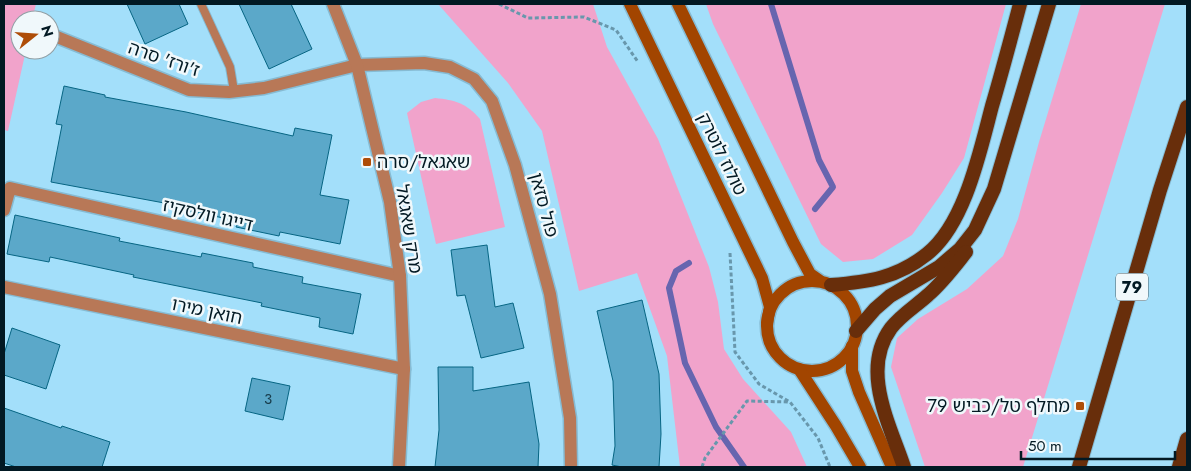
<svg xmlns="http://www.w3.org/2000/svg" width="1191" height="471" viewBox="0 0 1191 471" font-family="Jost,'Noto Sans Hebrew',sans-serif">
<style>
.green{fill:#f1a3cb}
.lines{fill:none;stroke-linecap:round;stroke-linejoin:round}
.stream{stroke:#6765af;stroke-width:6}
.building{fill:#5ba8c9;stroke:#066583}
.service-casing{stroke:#86bbd3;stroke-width:10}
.minor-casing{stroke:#86bbd3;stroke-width:15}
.tertiary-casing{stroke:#86bbd3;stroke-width:15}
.secondary-casing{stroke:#86bbd3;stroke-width:15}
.trunk-casing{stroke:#86bbd3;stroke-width:16}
.path{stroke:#6897ac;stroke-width:3;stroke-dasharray:4 2.5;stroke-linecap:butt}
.service{stroke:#b87857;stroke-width:8}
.minor{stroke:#b87857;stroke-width:12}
.tertiary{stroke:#b87857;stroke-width:12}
.secondary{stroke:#a24500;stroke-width:12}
.trunk{stroke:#682e0b;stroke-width:14}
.poi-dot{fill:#ae4d08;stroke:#f0f8fb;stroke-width:2}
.labels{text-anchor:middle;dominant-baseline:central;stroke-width:5;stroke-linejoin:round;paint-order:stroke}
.number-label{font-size:15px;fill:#183d4c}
.shield{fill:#f0f8fb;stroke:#495c64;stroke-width:1}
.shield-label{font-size:16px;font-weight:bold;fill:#021923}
.street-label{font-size:18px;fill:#021923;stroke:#f0f8fb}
.poi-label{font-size:18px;fill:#021923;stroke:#f0f8fb;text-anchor:start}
</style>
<rect width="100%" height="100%" fill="#a3dffa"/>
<!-- green -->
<g class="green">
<polygon points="4,4 36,4 32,20 20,20 20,50 26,50 8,131 4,130"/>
<polygon points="438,4 593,4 607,47 658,139 709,267 718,302 724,349 743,379 791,432 807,467 680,467 667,356 637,273 579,291 542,131 508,83"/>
<polygon points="706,4 1006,4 964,158 942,193 912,235 873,259 843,262 821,244 713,24"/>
<polygon points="1081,4 1165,4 1023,467 925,467 891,367 897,338 918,319 967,289 1003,256 1018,219 1039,142"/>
<path d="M435,98C455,100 466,103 480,119L505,227L436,244L407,113L421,102Z"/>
</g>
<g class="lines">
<!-- stream -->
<g class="stream">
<polyline points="771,4 819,160 833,187 815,209"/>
<polyline points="689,263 676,271 669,288 685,363 716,427 744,467"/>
</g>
</g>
<!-- building -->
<g class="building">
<polygon points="127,4 179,4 188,24 145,44"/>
<polygon points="239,4 291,4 312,49 269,69"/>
<polygon points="64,86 105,95 105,97 186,112 293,136 295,128 332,135 320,195 349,200 340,244 280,232 279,236 236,227 238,221 175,208 175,205 51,182 62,125 56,124"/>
<polygon points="15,215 120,238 119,241 201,257 202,253 253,263 253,267 303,277 302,283 361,294 353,334 319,327 320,318 261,306 262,303 133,277 134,275 50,257 49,262 7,254"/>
<polygon points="487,245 495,307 513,303 524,348 481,358 465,295 457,296 451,250"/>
<polygon points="642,300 659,374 661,434 659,467 622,467 612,465 615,446 613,381 597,311"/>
<polygon points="12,328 60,345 46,389 4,375 4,354"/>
<polygon points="438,367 473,367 473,391 529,382 539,444 538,467 435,467 439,430"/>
<polygon points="252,378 290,386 283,420 245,411"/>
<polygon points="4,408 61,428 62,426 110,442 102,467 16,467 4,463"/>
</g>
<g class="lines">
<!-- service casing -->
<g class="service-casing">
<polyline id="service" points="201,4 230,67 234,91"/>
</g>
<!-- minor casing -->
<g class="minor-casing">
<g id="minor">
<polyline points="52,35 189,90 229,92 264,88 357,65 424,63 450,67 474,79 492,101 515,165 550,294 570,418 571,467"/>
<polyline points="4,210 10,188 400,276"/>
<polyline points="4,287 404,369"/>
</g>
</g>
<!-- tertiary casing -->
<g class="tertiary-casing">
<polyline id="tertiary" points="333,4 357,65 390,202 400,276 404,369 399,467"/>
</g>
<!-- secondary casing -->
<g class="secondary-casing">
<g id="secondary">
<polyline points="630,4 762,278 770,307 767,323"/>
<polyline points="678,4 793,242 810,274 820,281"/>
<circle cx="812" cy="326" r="45"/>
<polyline points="852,346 852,371 859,392 892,467"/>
<polyline points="799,369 836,426 860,467"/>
</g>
</g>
<!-- trunk casing -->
<g class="trunk-casing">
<g id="trunk">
<path d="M831,285C868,282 897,278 927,254C965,224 980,151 992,106C1002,72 1011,38 1020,4"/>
<polyline points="856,331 875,309 890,296 939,267 960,249 975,230 994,189 1049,4"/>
<path d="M904,467C890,425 860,370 891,328C901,315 916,306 928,295C943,282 954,267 966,252"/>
<polyline points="1079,467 1160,190 1187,107"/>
<polyline points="1179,467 1187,439"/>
</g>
</g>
<!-- path -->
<g class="path">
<polyline points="499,4 528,18 584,17 616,30 638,62"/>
<polyline points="730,253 735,352 759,384 790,402 818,438 830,467"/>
<polyline points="702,467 705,458 747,401 789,402"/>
</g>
<!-- service -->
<use href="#service" class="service"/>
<!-- minor -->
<use href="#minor" class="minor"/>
<!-- tertiary -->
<use href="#tertiary" class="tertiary"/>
<!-- secondary -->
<use href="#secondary" class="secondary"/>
<!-- trunk -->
<use href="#trunk" class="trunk"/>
</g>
<!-- markers -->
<g class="poi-dot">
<rect x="362" y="157" width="10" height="10" rx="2.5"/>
<rect x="1075" y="401" width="10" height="10" rx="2.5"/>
</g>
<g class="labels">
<!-- number labels -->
<g class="number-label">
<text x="268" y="399">3</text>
</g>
<!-- shield labels -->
<rect class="shield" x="1116" y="273.5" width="32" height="27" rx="4"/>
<g class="shield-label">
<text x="1132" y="287">79</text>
</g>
<!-- street labels -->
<g class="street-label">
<text transform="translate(164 59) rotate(19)">ז'ורז' סרה</text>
<text transform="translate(722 154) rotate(64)">טולוז לוטרק</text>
<text transform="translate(544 205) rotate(75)">פול סזאן</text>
<text transform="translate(208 215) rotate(13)">דייגו וולסקיז</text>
<text transform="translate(409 229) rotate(81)">מרק שאגאל</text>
<text transform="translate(207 311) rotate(12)">חואן מירו</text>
</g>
<!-- poi labels -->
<g class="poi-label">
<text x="377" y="162">שאגאל/סרה</text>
<text x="1070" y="406" text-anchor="end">מחלף טל/כביש 79</text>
</g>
</g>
<!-- border -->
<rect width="1191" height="471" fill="none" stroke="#021923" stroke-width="10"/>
<!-- north arrow -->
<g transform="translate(35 35) rotate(73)"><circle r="24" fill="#f0f8fb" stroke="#919fa5"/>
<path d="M0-4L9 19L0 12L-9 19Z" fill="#ae4d08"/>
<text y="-8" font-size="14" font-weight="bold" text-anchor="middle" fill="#021923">N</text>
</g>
<!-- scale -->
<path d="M1021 451v8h154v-8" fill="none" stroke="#021923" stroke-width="2.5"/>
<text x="1028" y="451" font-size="15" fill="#021923" stroke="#f0f8fb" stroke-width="4" paint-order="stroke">50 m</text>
</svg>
